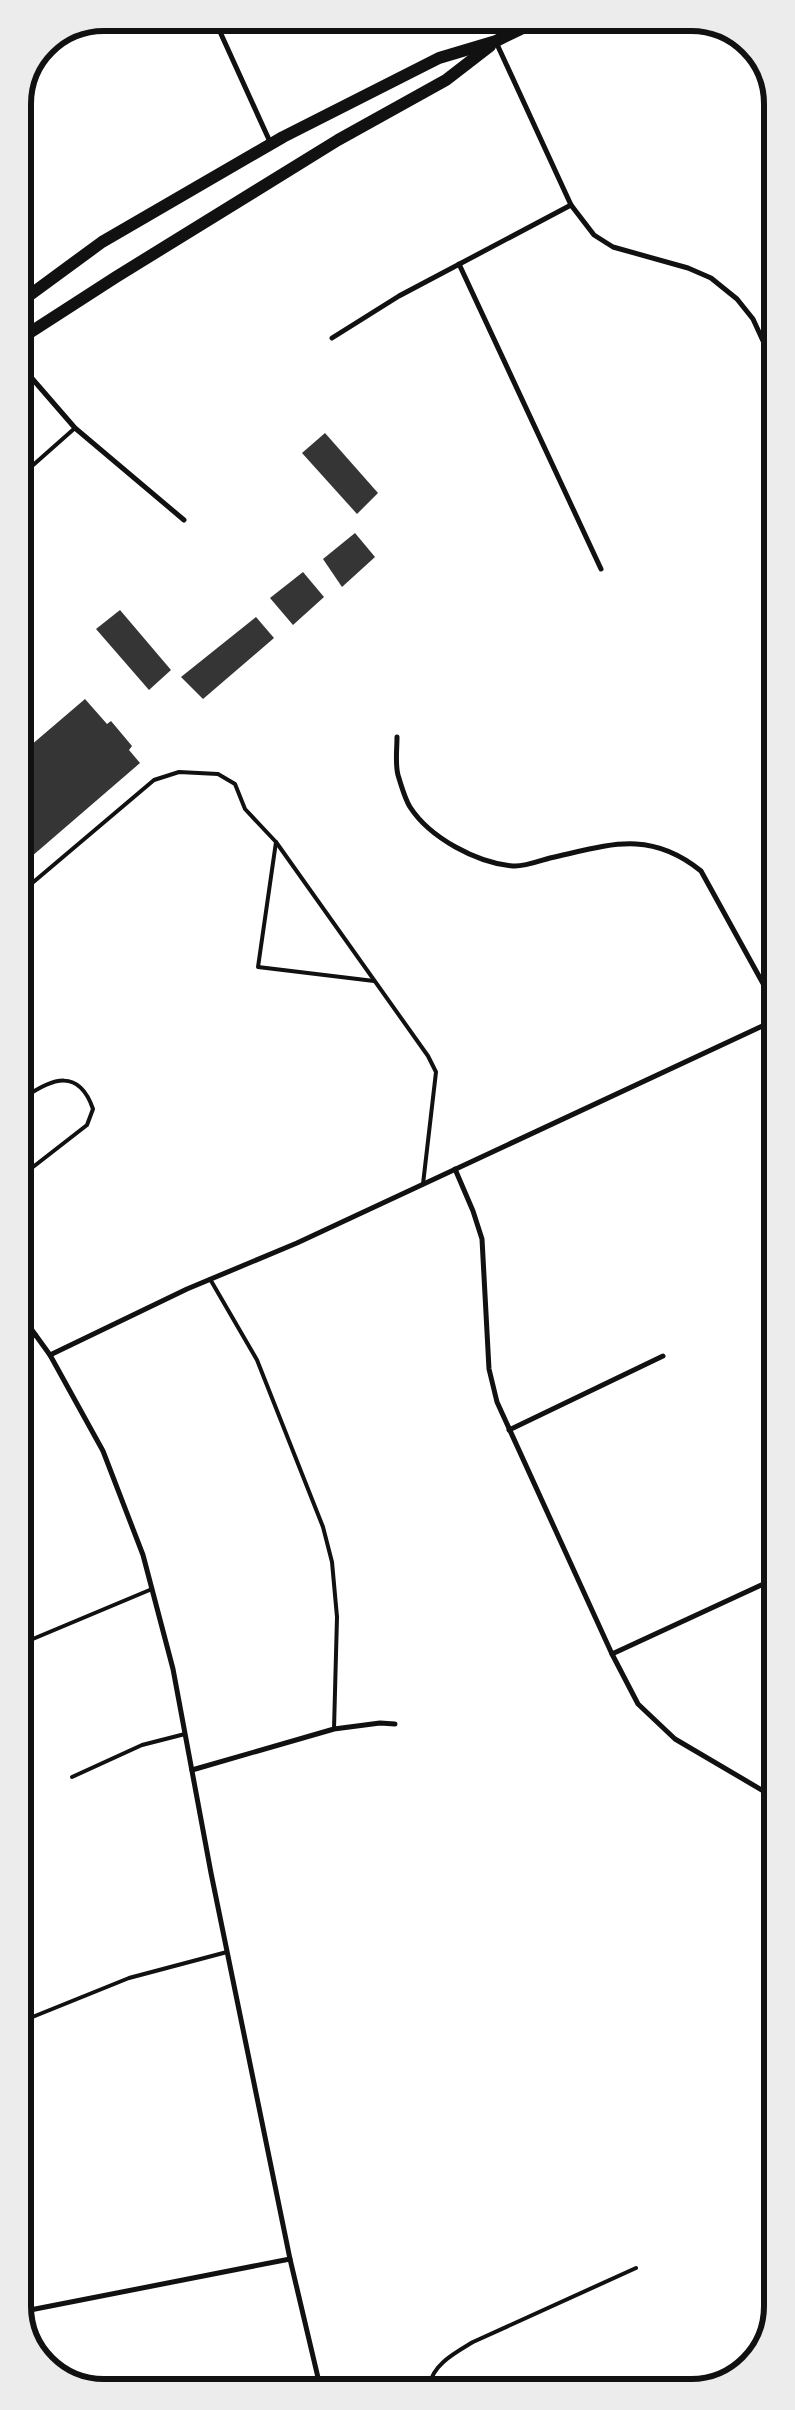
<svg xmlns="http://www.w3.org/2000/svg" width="795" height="2410" viewBox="0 0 795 2410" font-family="Raleway,sans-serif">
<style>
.building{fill:#353535}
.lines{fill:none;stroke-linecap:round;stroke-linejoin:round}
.service{stroke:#111;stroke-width:4}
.minor{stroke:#111;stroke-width:5}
.primary{stroke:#111;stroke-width:12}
.rim{fill:none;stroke:#111;stroke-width:6}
</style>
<rect width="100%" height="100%" fill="#fff"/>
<!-- building -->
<g class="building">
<polygon points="325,433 378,493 357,514 302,453"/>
<polygon points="355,533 375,557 342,587 323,559"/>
<polygon points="303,572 324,597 293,625 270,598"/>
<polygon points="120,610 171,670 149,690 96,629"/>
<polygon points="256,617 274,638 203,699 181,677"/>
<polygon points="85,699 107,724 111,721 132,746 129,750 140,763 24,863 23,752"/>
</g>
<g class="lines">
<!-- service -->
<g class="service">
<polyline points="23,474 75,428"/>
<polyline points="276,842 258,967 374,981"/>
<polyline points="24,890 154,780 179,772 218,774 235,784 245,809 276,842 428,1056 436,1072 423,1184"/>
<path d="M24,1098C52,1078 79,1068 93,1109L87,1125L24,1174"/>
<polyline points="210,1279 257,1360 323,1527 332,1562 337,1617 334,1729"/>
<polyline points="24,1341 36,1335"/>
<polyline points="28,1641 152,1589"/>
<polyline points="72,1777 142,1745 185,1734"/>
<polyline points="25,2020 129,1978 227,1952"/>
<path d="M429,2386C433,2364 455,2353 473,2342L636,2268"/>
</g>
<!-- minor -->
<g class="minor">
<polyline points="216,23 271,144"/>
<polyline points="496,42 571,205 594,235 613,247 688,268 711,278 737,299 753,319 770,356"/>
<polyline points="459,264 601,569"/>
<polyline points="332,338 399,296 571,205"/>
<polyline points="23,368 75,428 184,520"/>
<path d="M397,737C397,749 395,764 398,775C401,785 405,799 410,807C430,838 477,863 513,866C524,867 539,861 550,858C609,845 649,829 701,871L771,998"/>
<polyline points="455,1169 473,1211 482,1239 489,1369 497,1402 612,1654 638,1704 675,1739 772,1796"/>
<polyline points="24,1319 50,1355 103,1451 143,1555 173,1669 211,1873 290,2259 320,2386"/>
<polyline points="50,1355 187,1289 297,1243 771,1022"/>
<polyline points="509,1430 663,1356"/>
<polyline points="612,1654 772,1580"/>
<polyline points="192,1770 334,1729 380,1723 395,1724"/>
<polyline points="25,2311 290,2259"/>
</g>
<!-- primary -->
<g class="primary">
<polyline points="23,300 102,242 283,137 439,58 496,41 533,23"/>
<polyline points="23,337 116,277 338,140 446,80 490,46"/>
</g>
</g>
<!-- crop -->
<path d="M0 0H795V2410H0ZM104 31H691A73 73 0 0 1 764 104V2306A73 73 0 0 1 691 2379H104A73 73 0 0 1 31 2306V104A73 73 0 0 1 104 31Z" fill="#ececec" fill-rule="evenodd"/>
<path class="rim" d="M104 31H691A73 73 0 0 1 764 104V2306A73 73 0 0 1 691 2379H104A73 73 0 0 1 31 2306V104A73 73 0 0 1 104 31Z"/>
</svg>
